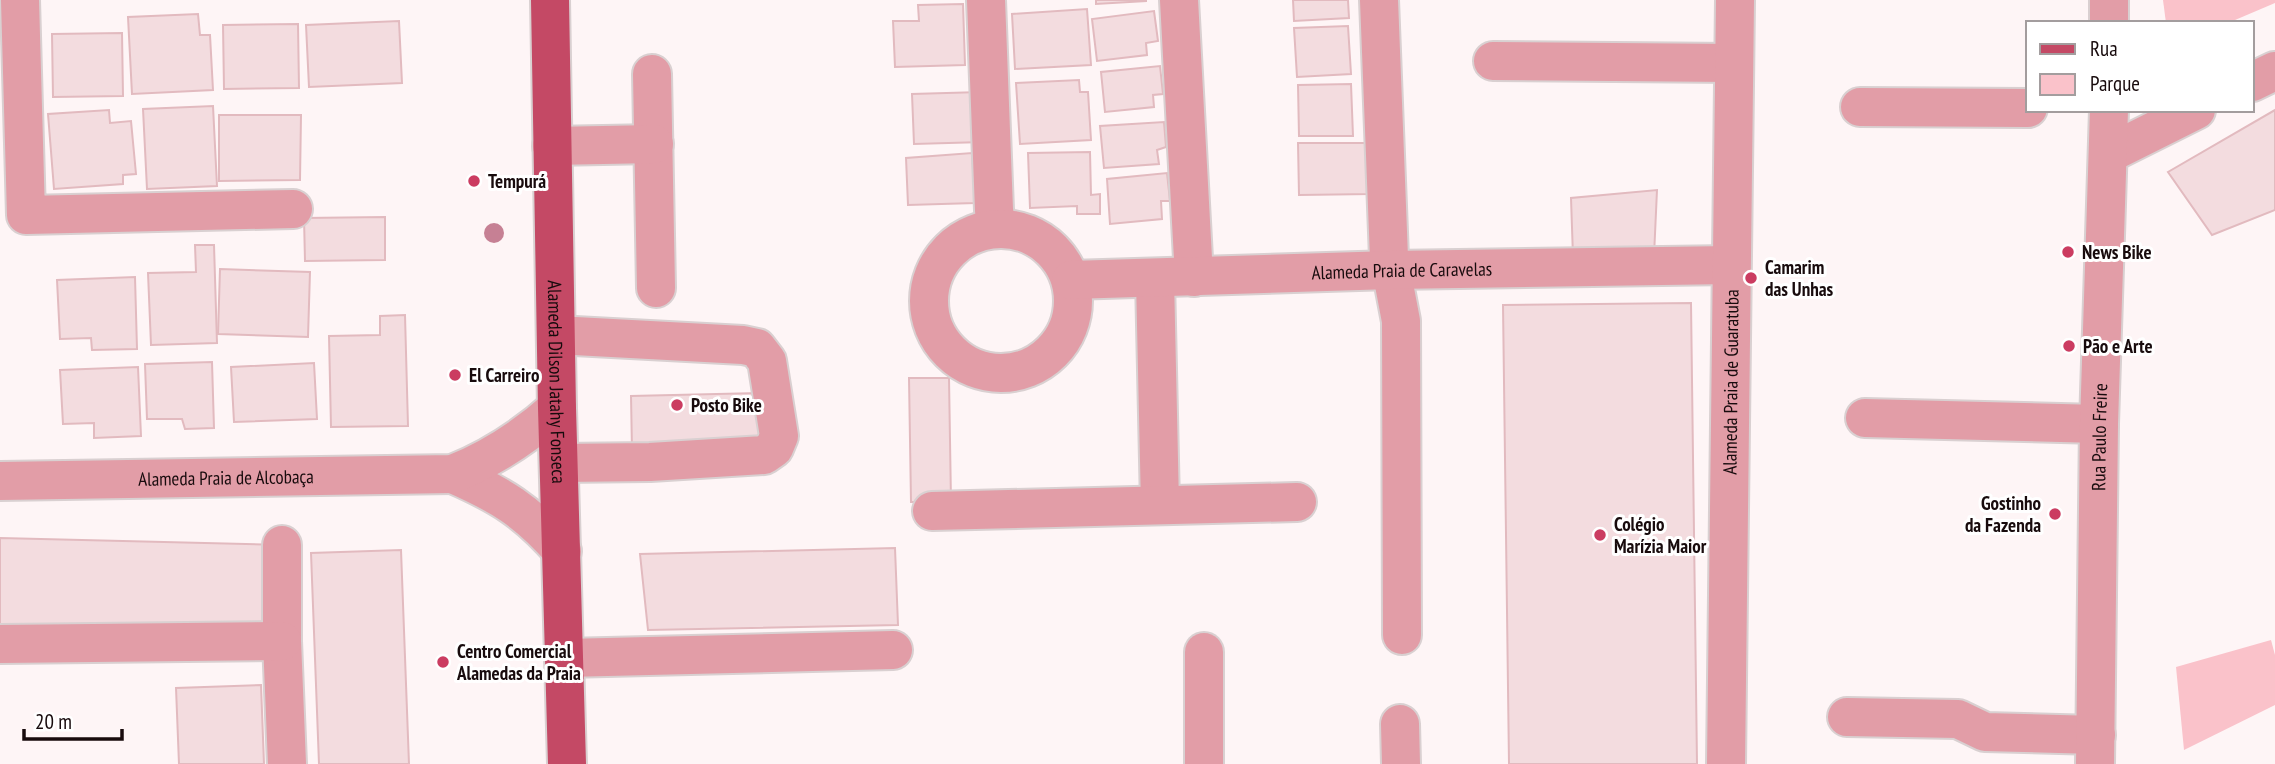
<svg xmlns="http://www.w3.org/2000/svg" width="2275" height="764" viewBox="0 0 2275 764" font-family="'PT Sans Narrow',sans-serif">
<style>
.green{fill:#fac2ca}
.building{fill:#f3dcdf;stroke:#e2babf;stroke-width:2}
.lines{fill:none;stroke-linecap:round;stroke-linejoin:round}
.minor-casing{stroke:#d9d0d1;stroke-width:42}
.major-casing{stroke:#d9d0d1;stroke-width:42}
.minor{stroke:#e29da7;stroke-width:38}
.major{stroke:#c44965;stroke-width:38}
.tree{fill:#c68094}
.poi-dot{fill:#cb3c61;stroke:#fff;stroke-width:2.5}
.labels{text-anchor:middle;dominant-baseline:central;stroke-width:6;stroke-linejoin:round;paint-order:stroke}
.poi-label{font-size:19px;font-weight:bold;fill:#180b0d;stroke:#fff;text-anchor:start}
.street-label{font-size:19px;fill:#180b0d;stroke:#fff}
</style>
<rect width="100%" height="100%" fill="#fef5f6"/>
<!-- green -->
<g class="green">
<polygon points="2163,0 2275,0 2275,3 2228,23 2166,23"/>
<polygon points="2271,640 2275,655 2275,705 2184,750 2176,667"/>
</g>
<!-- building -->
<g class="building">
<polygon points="1096,0 1146,0 1146,1 1096,4"/>
<polygon points="1293,0 1348,0 1349,18 1294,21"/>
<polygon points="963,4 965,65 895,67 893,21 919,21 918,5"/>
<polygon points="1087,9 1091,65 1015,69 1012,14"/>
<polygon points="1154,11 1158,41 1146,43 1147,55 1097,61 1092,19"/>
<polygon points="198,14 200,35 210,35 213,90 132,94 128,17"/>
<polygon points="399,21 402,83 309,87 306,25"/>
<polygon points="298,24 299,88 224,89 223,25"/>
<polygon points="1348,26 1351,74 1297,77 1294,28"/>
<polygon points="122,33 123,96 53,97 52,34"/>
<polygon points="1160,66 1163,94 1153,95 1154,107 1105,112 1101,72"/>
<polygon points="1079,80 1080,92 1088,92 1091,140 1020,144 1016,83"/>
<polygon points="1351,84 1353,136 1299,136 1298,85"/>
<polygon points="981,92 983,142 914,144 912,94"/>
<polygon points="213,106 217,186 147,189 143,109"/>
<polygon points="109,110 110,123 131,121 136,174 123,175 123,184 54,189 48,114"/>
<polygon points="2275,110 2275,210 2212,235 2168,172"/>
<polygon points="219,115 301,115 300,180 219,181"/>
<polygon points="1164,122 1166,147 1157,150 1159,164 1104,168 1100,126"/>
<polygon points="1298,143 1370,143 1371,194 1299,195"/>
<polygon points="1090,152 1091,195 1100,194 1100,214 1077,214 1077,206 1030,208 1028,153"/>
<polygon points="972,153 975,203 908,205 906,158"/>
<polygon points="1167,173 1170,201 1161,201 1162,219 1110,224 1107,179"/>
<polygon points="1657,190 1654,256 1573,257 1571,198"/>
<polygon points="385,217 385,260 305,261 304,218"/>
<polygon points="195,245 214,245 217,343 151,345 148,273 196,272"/>
<polygon points="220,269 310,272 308,337 218,334"/>
<polygon points="135,277 137,349 92,350 91,338 60,339 57,280"/>
<polygon points="1691,303 1697,764 1509,764 1503,305"/>
<polygon points="405,315 408,426 331,427 329,336 380,335 380,316"/>
<polygon points="212,362 214,428 185,429 182,419 147,419 145,364"/>
<polygon points="314,363 317,419 234,422 231,367"/>
<polygon points="138,367 141,436 94,438 94,423 63,424 60,370"/>
<polygon points="909,378 949,378 951,502 911,502"/>
<polygon points="759,393 760,448 632,450 631,396"/>
<polygon points="0,538 282,545 282,641 0,644"/>
<polygon points="895,548 898,625 648,630 640,554"/>
<polygon points="401,550 409,764 319,764 311,553"/>
<polygon points="261,685 264,764 179,764 176,688"/>
</g>
<g class="lines">
<!-- minor casing -->
<g class="minor-casing">
<g id="minor">
<polyline points="20,0 26,215 293,209"/>
<polyline points="986,0 994,210 997,228"/>
<polyline points="1179,0 1194,277"/>
<polyline points="1379,0 1389,258 1401,321 1402,635"/>
<polyline points="2109,0 2109,23"/>
<polyline points="1493,61 1734,63"/>
<polyline points="652,74 656,288"/>
<polyline points="2252,82 2275,71"/>
<polyline points="1860,107 2028,108"/>
<polyline points="552,146 654,144"/>
<polyline points="2108,154 2196,110"/>
<circle cx="1001" cy="301" r="72"/>
<polyline points="1155,279 1160,505"/>
<path id="s1" d="M1071,280L1391,270L1731,265"/>
<polyline points="556,335 743,345 757,348 767,361 779,436 774,448 764,455 650,462 559,463"/>
<polyline points="1865,418 2099,424"/>
<path d="M453,474C501,495 527,511 562,551"/>
<path id="s2" d="M0,481L453,474C493,458 525,437 557,408"/>
<polyline points="932,511 1297,502"/>
<polyline points="282,545 282,641 287,764"/>
<polyline points="0,644 282,641"/>
<polyline points="565,658 893,650"/>
<polyline points="1847,717 1958,719 1985,732 2096,735"/>
<polyline points="1400,724 1401,764"/>
<polyline points="1204,764 1204,652"/>
<path id="s3" d="M1726,764L1735,0"/>
<path id="s4" d="M2095,764L2099,424L2109,110"/>
</g>
</g>
<!-- major casing -->
<g class="major-casing">
<g id="major">
<path id="s5" d="M550,0L557,408L567,764"/>
</g>
</g>
<!-- minor -->
<use href="#minor" class="minor"/>
<!-- major -->
<use href="#major" class="major"/>
</g>
<!-- trees -->
<circle class="tree" cx="494" cy="233" r="10"/>
<!-- markers -->
<g class="poi-dot">
<circle cx="474" cy="181" r="7"/>
<circle cx="2068" cy="252" r="7"/>
<circle cx="1751" cy="278" r="7"/>
<circle cx="2069" cy="346" r="7"/>
<circle cx="455" cy="375" r="7"/>
<circle cx="677" cy="405" r="7"/>
<circle cx="2055" cy="514" r="7"/>
<circle cx="1600" cy="535" r="7"/>
<circle cx="443" cy="662" r="7"/>
</g>
<g class="labels">
<!-- poi labels -->
<g class="poi-label">
<text x="488" y="181">Tempurá</text>
<text x="2082" y="252">News Bike</text>
<text x="1765" y="267">Camarim<tspan x="1765" dy="22">das Unhas</tspan></text>
<text x="2083" y="346">Pão e Arte</text>
<text x="469" y="375">El Carreiro</text>
<text x="691" y="405">Posto Bike</text>
<text x="2041" y="503" text-anchor="end">Gostinho<tspan x="2041" dy="22">da Fazenda</tspan></text>
<text x="1614" y="524">Colégio<tspan x="1614" dy="22">Marízia Maior</tspan></text>
<text x="457" y="651">Centro Comercial<tspan x="457" dy="22">Alamedas da Praia</tspan></text>
</g>
<!-- street labels -->
<g class="street-label">
<text stroke="none"><textPath href="#s1" startOffset="331">Alameda Praia de Caravelas</textPath></text>
<text stroke="none"><textPath href="#s5" startOffset="382">Alameda Dilson Jatahy Fonseca</textPath></text>
<text stroke="none"><textPath href="#s3" startOffset="382">Alameda Praia de Guaratuba</textPath></text>
<text stroke="none"><textPath href="#s4" startOffset="327">Rua Paulo Freire</textPath></text>
<text stroke="none"><textPath href="#s2" startOffset="226">Alameda Praia de Alcobaça</textPath></text>
</g>
</g>
<!-- legend -->
<rect x="2026" y="21" width="228" height="91" fill="#ffffff" stroke="#a39d9e" stroke-width="2"/>
<rect x="2040" y="44" width="35" height="10" fill="#c44965" stroke="#a39d9e" stroke-width="2"/>
<text x="2090" y="56" font-size="21" fill="#180b0d">Rua</text>
<rect x="2040" y="74" width="35" height="21" fill="#fac2ca" stroke="#a39d9e" stroke-width="2"/>
<text x="2090" y="91" font-size="21" fill="#180b0d">Parque</text>
<!-- scale -->
<path d="M24 729v10h98v-10" fill="none" stroke="#180b0d" stroke-width="3.5"/>
<text x="35" y="729" font-size="21" fill="#180b0d" stroke="#ffffff" stroke-width="5" paint-order="stroke">20 m</text>
</svg>
